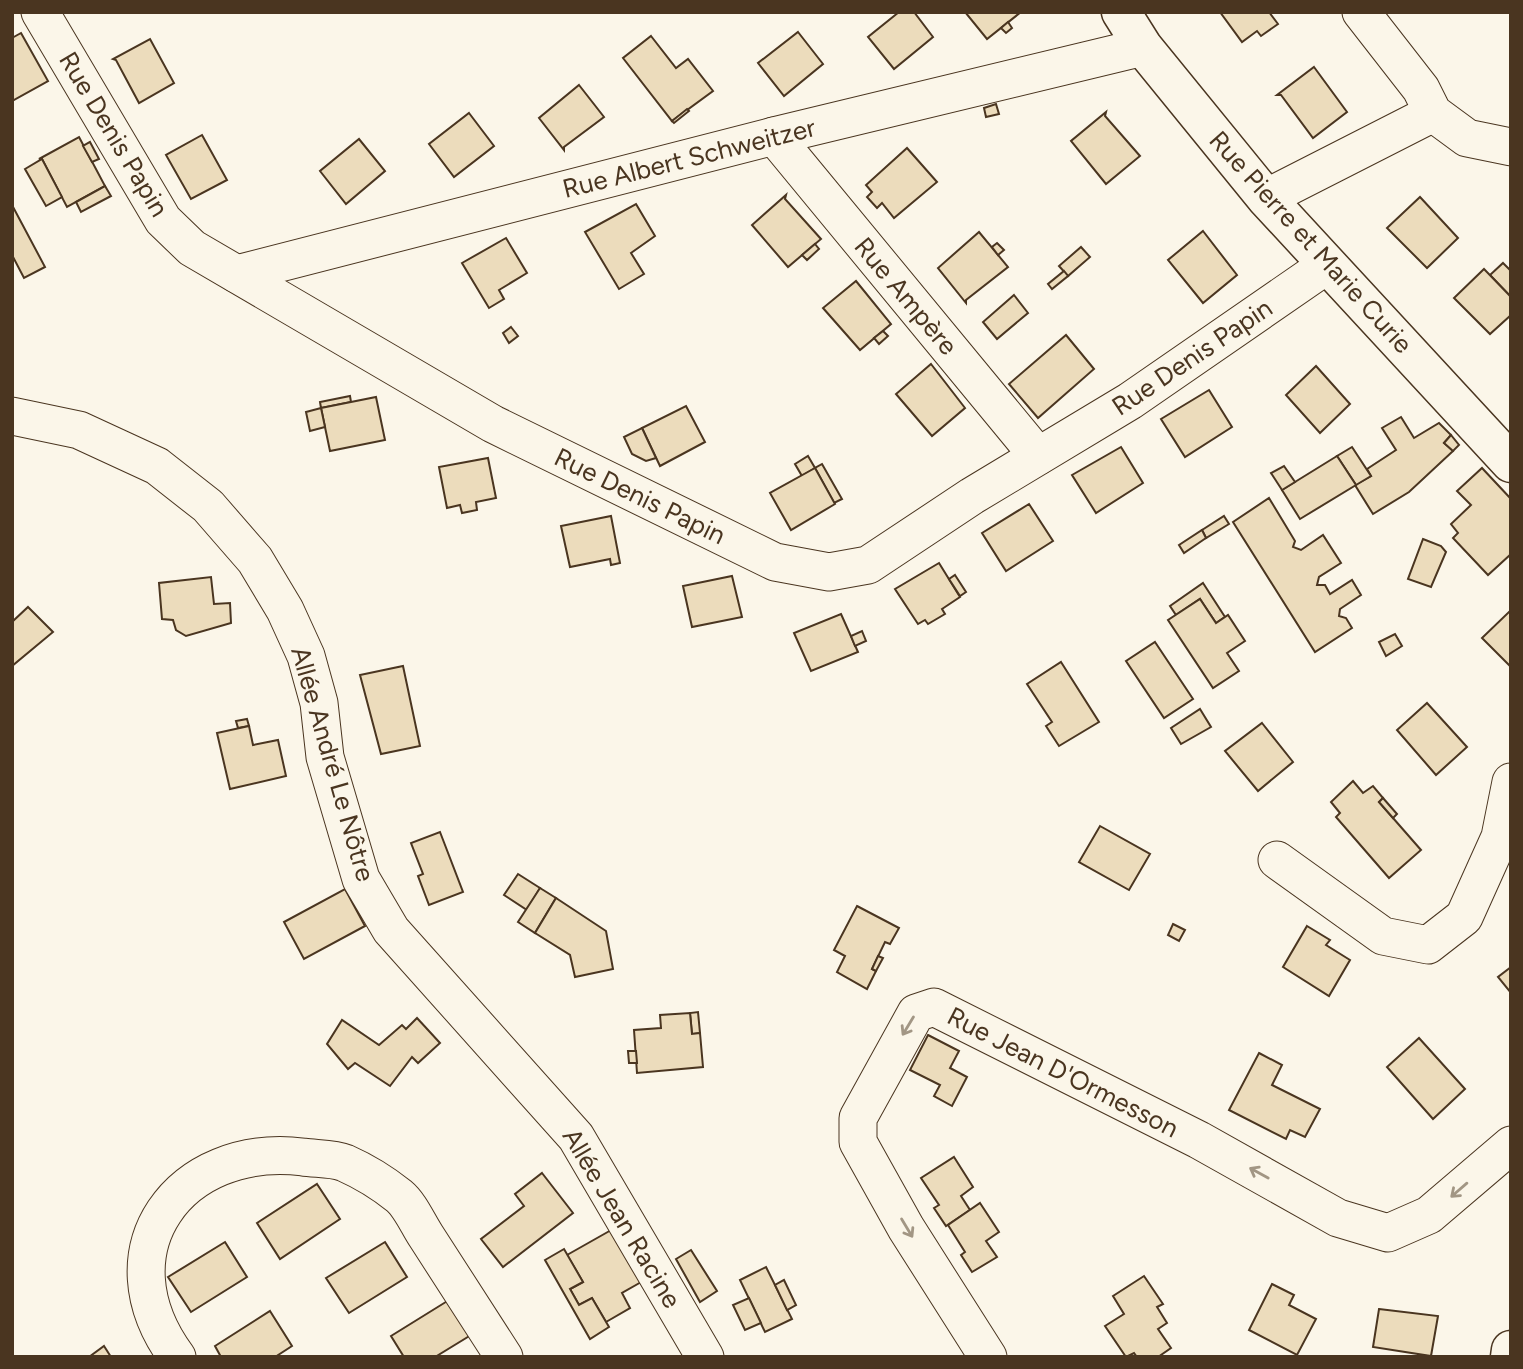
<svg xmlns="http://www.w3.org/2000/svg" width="1523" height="1369" viewBox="0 0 1523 1369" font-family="Figtree,sans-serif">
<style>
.building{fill:#ecdcbc;stroke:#4a3520;stroke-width:2}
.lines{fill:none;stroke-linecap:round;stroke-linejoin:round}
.minor-casing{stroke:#4a3520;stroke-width:39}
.major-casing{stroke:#4a3520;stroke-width:41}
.highway-casing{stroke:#4a3520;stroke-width:41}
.minor{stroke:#fbf6e9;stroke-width:37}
.major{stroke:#fbf6e9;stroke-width:38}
.highway{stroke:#fbf6e9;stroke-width:38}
.oneway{stroke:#a29684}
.labels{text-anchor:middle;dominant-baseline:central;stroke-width:5;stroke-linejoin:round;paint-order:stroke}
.street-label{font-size:26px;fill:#4a3520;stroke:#fbf6e9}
</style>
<rect width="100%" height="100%" fill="#fbf6e9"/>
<!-- building -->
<g class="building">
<polygon points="899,12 914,12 933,37 894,69 868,37"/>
<polygon points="965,12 1021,12 987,39"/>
<polygon points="1220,12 1269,12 1278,24 1261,36 1257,31 1242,42"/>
<polygon points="1008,22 1012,28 1006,33 1001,28"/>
<polygon points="798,32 823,64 784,96 758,63"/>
<polygon points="21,33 48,81 12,101 12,38"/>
<polygon points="651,36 676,68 688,59 713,91 672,121 623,58"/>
<polygon points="150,39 174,83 139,103 116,60 113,59"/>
<polygon points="1314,67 1347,112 1313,138 1281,95 1277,95"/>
<polygon points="579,85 604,117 564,147 564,150 539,118"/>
<polygon points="996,104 999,114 986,117 984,108"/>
<polygon points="687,109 689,111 674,123 672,121"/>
<polygon points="1106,112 1105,116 1140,156 1106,184 1071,141"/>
<polygon points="469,113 494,146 454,177 429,144"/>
<polygon points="202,135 227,180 191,199 166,155"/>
<polygon points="79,137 105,186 67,207 42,159 39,159"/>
<polygon points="359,139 385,171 346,204 320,171"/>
<polygon points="90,142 99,159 92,162 83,146"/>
<polygon points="907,148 937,182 894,218 882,203 877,208 867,197 872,192 866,185"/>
<polygon points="42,159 62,197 46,206 25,169"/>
<polygon points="105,186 111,196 81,212 76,202"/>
<polygon points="786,195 785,199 821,239 788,267 752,225"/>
<polygon points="1420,197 1458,238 1427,268 1387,228"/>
<polygon points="636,204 655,236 631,253 644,274 619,289 585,232"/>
<polygon points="12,205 45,267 24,278 12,255"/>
<polygon points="1203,231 1237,275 1203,303 1168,260"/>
<polygon points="979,232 1008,267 966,300 966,303 938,268"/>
<polygon points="506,238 527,273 499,290 504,299 489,308 462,263"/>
<polygon points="997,243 1004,250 998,255 992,247"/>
<polygon points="815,244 819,249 807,260 802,255"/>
<polygon points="1081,247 1090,257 1068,276 1059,266"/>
<polygon points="1503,263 1511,271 1511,297 1490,275"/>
<polygon points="1484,269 1511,297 1511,315 1490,334 1454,298"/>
<polygon points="1064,271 1068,276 1052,289 1048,284"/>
<polygon points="856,281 891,324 860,350 823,308"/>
<polygon points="1014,295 1028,313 997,339 983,322"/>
<polygon points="511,327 518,336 509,343 503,333"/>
<polygon points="883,331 888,336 879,344 874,338"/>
<polygon points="1066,335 1094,369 1038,418 1009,384"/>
<polygon points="931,364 965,408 932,436 896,394"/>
<polygon points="1316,366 1350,404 1320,433 1286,395"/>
<polygon points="1209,390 1232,427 1185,457 1161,419"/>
<polygon points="350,396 351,402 321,408 320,402"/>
<polygon points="376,397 385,440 330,451 321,408"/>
<polygon points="686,406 705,442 660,466 642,428"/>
<polygon points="321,408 325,427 310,431 306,412"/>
<polygon points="1401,417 1414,438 1439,423 1451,435 1444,443 1453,451 1409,492 1373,514 1355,485 1371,476 1367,469 1396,450 1382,428"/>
<polygon points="642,428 656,458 646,461 632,454 624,437"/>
<polygon points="1451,435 1459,445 1453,451 1444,443"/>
<polygon points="1121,447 1143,483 1096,513 1072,475"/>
<polygon points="1352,447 1371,476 1356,485 1337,456"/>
<polygon points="808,456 815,468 802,476 795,464"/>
<polygon points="1337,456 1356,485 1300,519 1282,490"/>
<polygon points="488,458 496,498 476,502 477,510 462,513 460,505 447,508 439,467"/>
<polygon points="822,464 842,499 834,503 815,468"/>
<polygon points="1284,466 1295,482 1282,490 1271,473"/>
<polygon points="815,468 835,504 791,530 770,493"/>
<polygon points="1482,468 1511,499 1511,554 1488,575 1453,538 1458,533 1451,524 1471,505 1457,491"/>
<polygon points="1269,498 1295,541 1293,547 1301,550 1323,535 1341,563 1319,577 1317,585 1325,585 1330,594 1352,580 1361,595 1340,609 1339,616 1346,618 1352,628 1315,652 1233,522"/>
<polygon points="1029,504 1053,541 1006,571 982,533"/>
<polygon points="611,516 620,563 611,565 610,559 570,567 561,526"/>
<polygon points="1224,516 1229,524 1206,538 1202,530"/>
<polygon points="1202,530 1206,538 1184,553 1179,545"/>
<polygon points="1423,539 1441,546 1446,552 1431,587 1408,579"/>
<polygon points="939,563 960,597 942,609 945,614 928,624 925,620 918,624 895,589"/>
<polygon points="955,575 966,592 960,596 949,579"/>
<polygon points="732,576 742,617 692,627 683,586"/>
<polygon points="211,577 214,604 230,603 231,623 186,636 176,630 173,620 162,619 159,583"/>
<polygon points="1203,583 1225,617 1216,623 1200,599 1176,615 1170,606"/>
<polygon points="1200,599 1216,623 1228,615 1245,641 1227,653 1239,671 1213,688 1168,620"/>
<polygon points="28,607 53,632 12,666 12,622"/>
<polygon points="1511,610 1511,667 1482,638"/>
<polygon points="841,614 858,652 811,671 794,633"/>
<polygon points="862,631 866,641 855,646 851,636"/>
<polygon points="1395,634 1402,646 1386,656 1379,642"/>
<polygon points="1155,642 1193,699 1164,718 1126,661"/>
<polygon points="1061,662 1099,722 1059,746 1046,726 1052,722 1027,684"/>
<polygon points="403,666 420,746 381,754 360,675"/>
<polygon points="1427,703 1467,747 1436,775 1397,730"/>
<polygon points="1200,709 1211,727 1181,744 1171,728"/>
<polygon points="247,719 249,726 238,728 236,721"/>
<polygon points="1262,723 1293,762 1258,791 1225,751"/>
<polygon points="249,726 253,745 278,740 286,776 230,789 217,733"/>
<polygon points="1353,781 1363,793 1373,786 1383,798 1379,802 1421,850 1389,878 1336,817 1340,813 1331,802"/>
<polygon points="1383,798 1397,814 1393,818 1379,802"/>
<polygon points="1100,826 1150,854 1129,890 1079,862"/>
<polygon points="440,832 463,892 429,905 418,876 423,874 411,843"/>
<polygon points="518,874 540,888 527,910 504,895"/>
<polygon points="540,888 556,898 535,933 518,922"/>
<polygon points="345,889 365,926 304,959 284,922"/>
<polygon points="556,898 606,931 613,969 575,977 570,955 535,933"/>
<polygon points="857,906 899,928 890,944 885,942 872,969 876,971 867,989 837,972 845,956 834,950"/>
<polygon points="1173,924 1185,930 1179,941 1168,935"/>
<polygon points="1307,926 1330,940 1326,945 1350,960 1329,996 1283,967"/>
<polygon points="878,956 883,958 876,971 872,969"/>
<polygon points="1511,967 1511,993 1498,977"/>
<polygon points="698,1012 700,1033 692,1034 690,1013"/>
<polygon points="690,1013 692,1034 700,1033 703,1067 637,1073 634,1030 661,1028 660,1015"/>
<polygon points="417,1018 440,1043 418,1063 412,1057 390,1086 355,1063 348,1069 327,1044 342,1020 379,1045 402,1025 406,1029"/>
<polygon points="928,1035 959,1051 950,1068 967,1077 952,1106 934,1096 940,1085 910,1070"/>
<polygon points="1419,1038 1465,1089 1433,1119 1387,1067"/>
<polygon points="628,1051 636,1051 637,1063 629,1063"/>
<polygon points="1259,1053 1282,1065 1272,1085 1320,1109 1305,1137 1290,1130 1286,1139 1229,1110"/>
<polygon points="954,1157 973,1187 961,1196 970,1210 946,1226 934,1208 939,1205 921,1178"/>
<polygon points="542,1173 573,1213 503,1267 481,1239 524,1206 515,1194"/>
<polygon points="317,1184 340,1219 280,1259 257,1223"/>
<polygon points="980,1203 999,1232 986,1241 997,1257 972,1272 961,1255 965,1252 948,1225"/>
<polygon points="613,1229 643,1281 622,1293 630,1308 606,1322 592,1298 579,1305 570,1289 583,1282 567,1255"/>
<polygon points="225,1242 247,1277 191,1312 168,1277"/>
<polygon points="385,1242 407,1277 349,1313 326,1278"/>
<polygon points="564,1249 583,1282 570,1289 579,1305 592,1298 609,1327 590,1339 545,1260"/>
<polygon points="691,1250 717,1291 700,1302 676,1259"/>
<polygon points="766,1267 792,1319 765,1332 740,1280"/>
<polygon points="1144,1276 1163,1304 1157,1307 1167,1323 1158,1329 1171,1348 1158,1357 1137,1357 1134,1353 1126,1357 1105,1326 1124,1314 1113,1296"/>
<polygon points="784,1280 796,1305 787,1310 775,1285"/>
<polygon points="1272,1284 1294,1295 1289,1305 1316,1319 1297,1355 1249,1330"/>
<polygon points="749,1298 761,1323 745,1330 733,1305"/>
<polygon points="449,1300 471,1335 435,1357 404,1357 391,1336"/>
<polygon points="1379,1309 1438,1316 1431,1356 1373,1347"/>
<polygon points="270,1311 292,1346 275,1357 221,1357 215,1346"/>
<polygon points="104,1346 111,1357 89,1357"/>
</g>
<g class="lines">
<!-- minor casing -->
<g class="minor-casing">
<g id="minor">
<polyline points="40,12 163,220 192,248 493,424 775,562 829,572 868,565 972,496 1130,401 1327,265"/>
<polyline points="1361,12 1421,89 1433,113 1467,138 1511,147"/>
<polyline points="774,136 1038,456"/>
<polyline points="1266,198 1433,113"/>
<polyline points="237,274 774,136 1143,47"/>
<polyline points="12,416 79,430 157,466 208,506 255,560 285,610 306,656 319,703 325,757 361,879 391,930 576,1137 705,1357"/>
<polyline points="1277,860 1383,936 1428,945 1464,917 1500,837 1511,782"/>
<path d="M177,1357C99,1251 179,1142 303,1157C315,1159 333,1158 345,1163C363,1171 384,1184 399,1196C410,1205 418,1224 426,1236C452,1276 478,1316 504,1357"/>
<polyline points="988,1357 906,1228 858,1142 858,1118 916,1013 934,1007 1199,1140 1338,1218 1388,1233 1429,1215 1511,1145"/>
</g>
</g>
<!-- major casing -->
<g class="major-casing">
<polyline id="major" points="1121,12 1143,47 1266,198 1511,463"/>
</g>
<!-- highway casing -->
<g class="highway-casing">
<polyline id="highway" points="1510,1357 1511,1350"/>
</g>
<!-- minor -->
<use href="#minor" class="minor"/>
<!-- major -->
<use href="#major" class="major"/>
<!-- highway -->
<use href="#highway" class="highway"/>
</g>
<!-- one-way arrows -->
<defs><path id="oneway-shaft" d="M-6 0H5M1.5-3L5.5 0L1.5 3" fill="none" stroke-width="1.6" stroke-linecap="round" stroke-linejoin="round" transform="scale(1.75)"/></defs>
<g class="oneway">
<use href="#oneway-shaft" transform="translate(908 1026) rotate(121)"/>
<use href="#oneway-shaft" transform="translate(1259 1173) rotate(-151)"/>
<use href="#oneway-shaft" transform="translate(1459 1190) rotate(139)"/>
<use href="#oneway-shaft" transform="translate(907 1228) rotate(59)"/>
</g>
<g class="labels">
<!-- street labels -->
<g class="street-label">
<text transform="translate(114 134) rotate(59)">Rue Denis Papin</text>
<text transform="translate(689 158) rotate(-14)">Rue Albert Schweitzer</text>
<text transform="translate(1311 242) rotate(48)">Rue Pierre et Marie Curie</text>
<text transform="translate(906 296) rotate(50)">Rue Ampère</text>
<text transform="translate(1192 357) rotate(-34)">Rue Denis Papin</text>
<text transform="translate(640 496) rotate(26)">Rue Denis Papin</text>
<text transform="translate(333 764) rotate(74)">Allée André Le Nôtre</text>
<text transform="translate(1063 1072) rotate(27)">Rue Jean D'Ormesson</text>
<text transform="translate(622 1218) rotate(59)">Allée Jean Racine</text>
</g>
</g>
<!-- border -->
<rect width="1523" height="1369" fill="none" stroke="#4a3520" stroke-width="28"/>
</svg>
